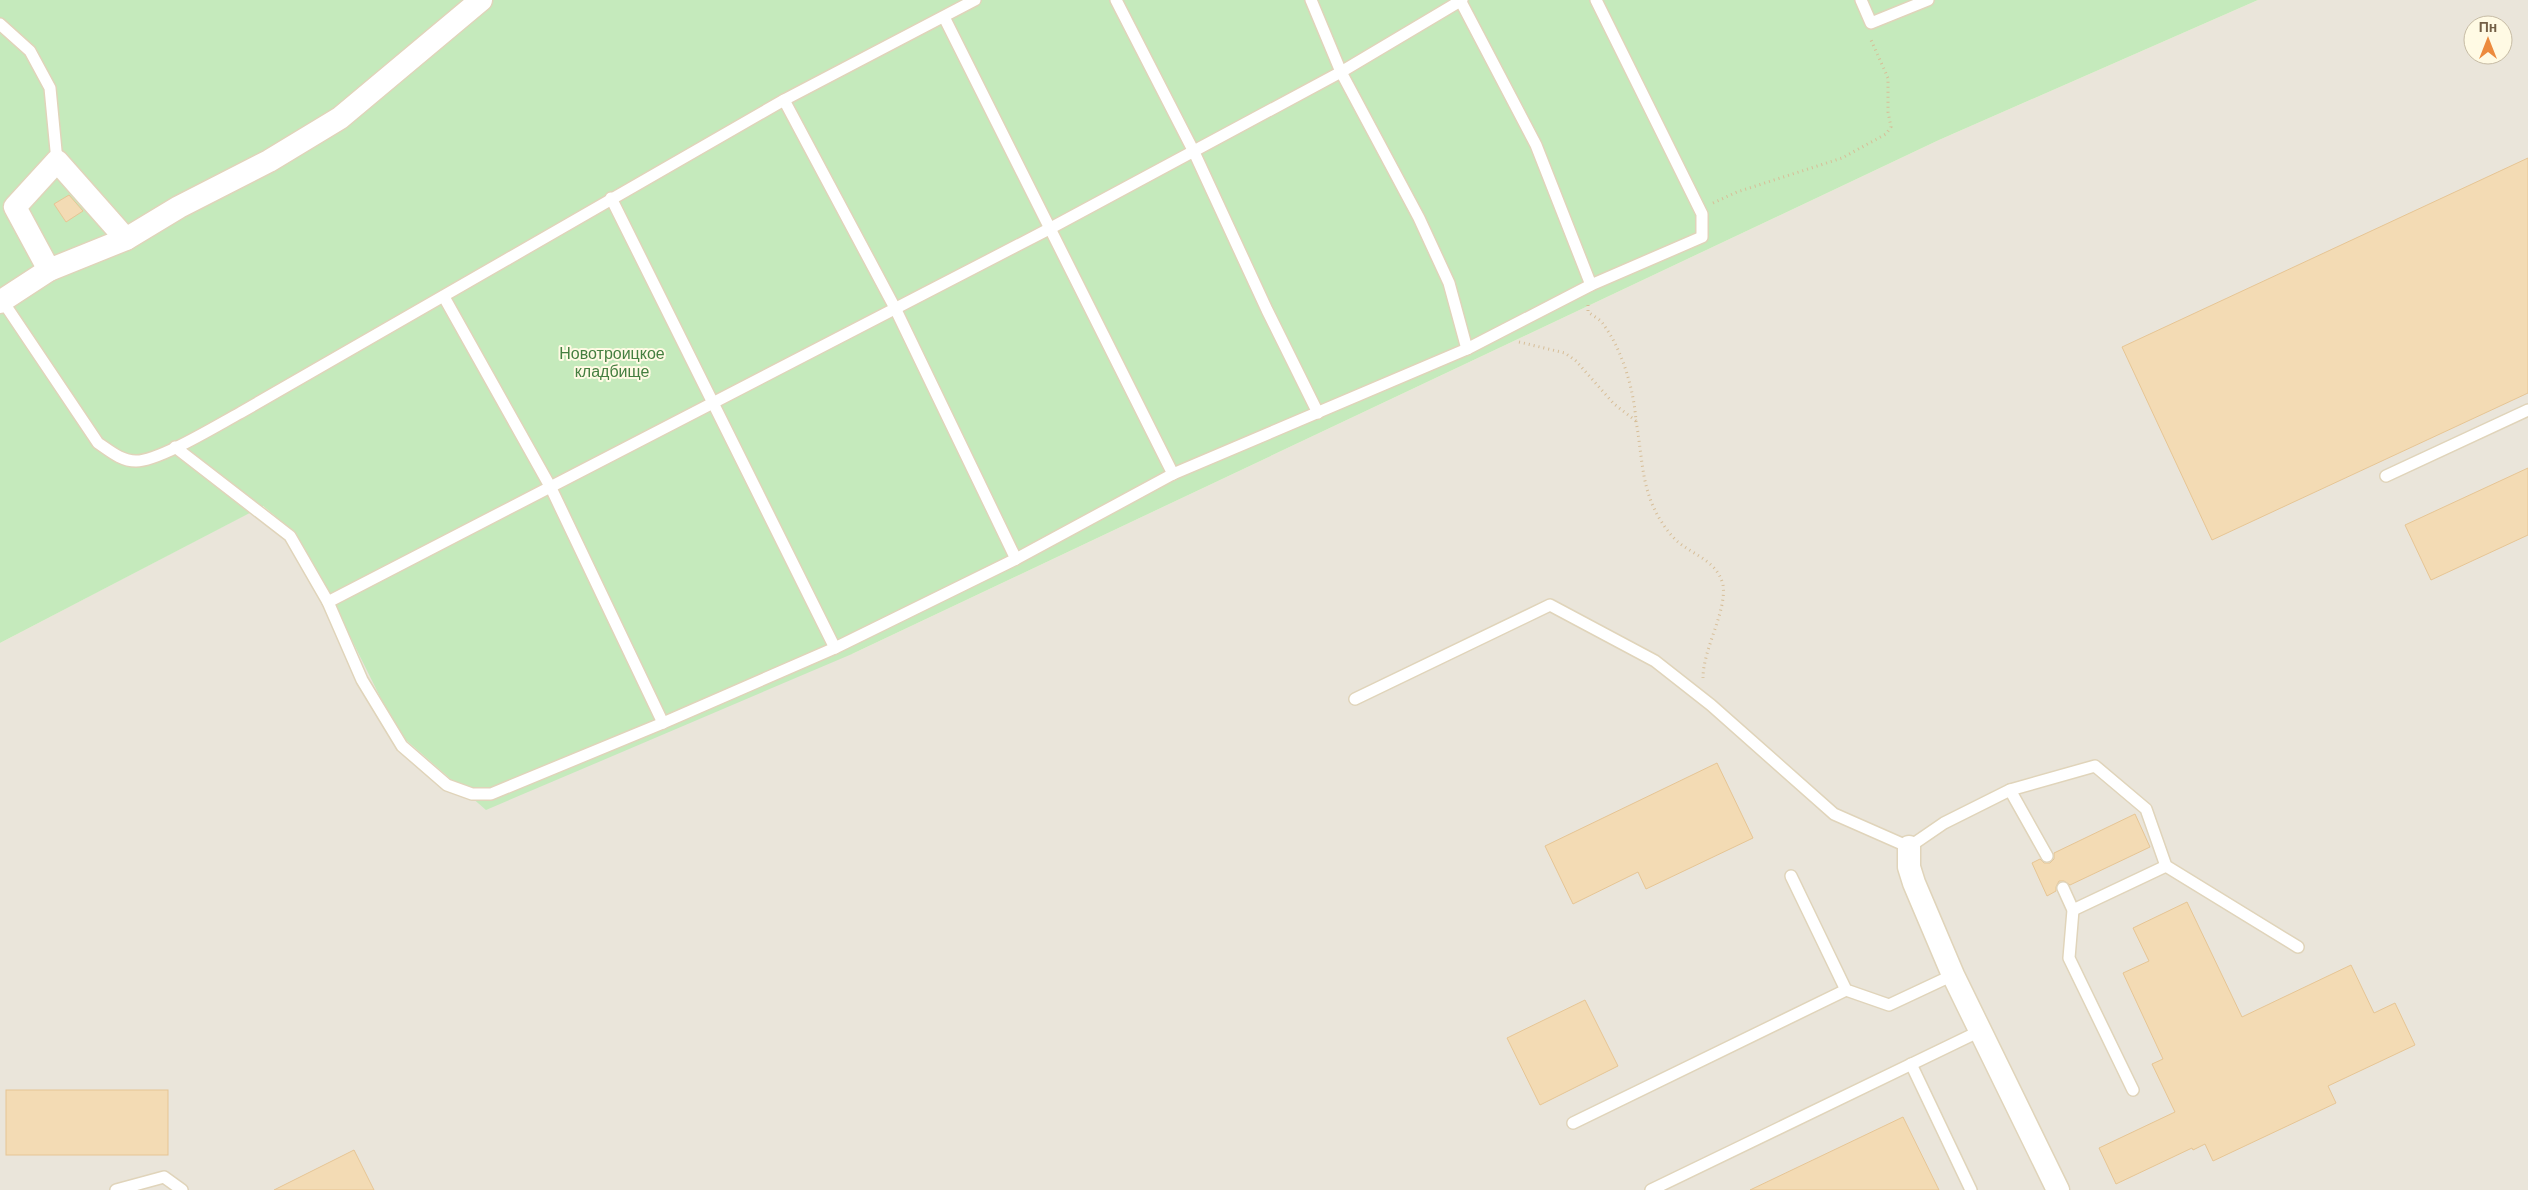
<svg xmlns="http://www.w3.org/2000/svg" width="2528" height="1190" viewBox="0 0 2528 1190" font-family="'Work Sans',sans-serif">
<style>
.industrial{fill:#eae5da;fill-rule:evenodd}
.green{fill:#c5eabc}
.building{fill:#f3dbb4;stroke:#e6c594}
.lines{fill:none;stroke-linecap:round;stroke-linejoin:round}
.service-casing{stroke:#e0d4ba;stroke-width:14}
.minor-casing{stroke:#e0d4ba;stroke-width:25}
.path{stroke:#d7be98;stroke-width:3;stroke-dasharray:1 4;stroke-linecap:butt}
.service{stroke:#fff;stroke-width:11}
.minor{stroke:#fff;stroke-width:22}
.labels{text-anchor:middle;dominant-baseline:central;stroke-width:4;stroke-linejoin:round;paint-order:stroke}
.park-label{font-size:16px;fill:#457f40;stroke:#fffae4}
</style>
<rect width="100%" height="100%" fill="#fdf7de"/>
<!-- industrial -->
<path class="industrial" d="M2258,0H2528V1190H0V643L262,506L287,525L330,596L852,654L1939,140ZM2473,25H2503V55H2473Z"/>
<!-- green -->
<polygon class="green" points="0,0 2258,0 1939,140 852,654 486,810 398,733 330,596 287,526 263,506 0,643"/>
<!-- building -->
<g class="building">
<polygon points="2528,158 2528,393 2212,540 2122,347"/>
<polygon points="69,195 83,211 66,222 54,204"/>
<polygon points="2528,468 2528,535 2431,580 2405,525"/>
<polygon points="1717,763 1753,838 1646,889 1638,872 1573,904 1545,846"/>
<polygon points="2135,814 2150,847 2070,885 2064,881 2059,881 2056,887 2056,891 2047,896 2032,863 2040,859 2044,863 2050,863 2054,859 2054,853"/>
<polygon points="2187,902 2242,1017 2351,965 2374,1013 2395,1003 2415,1045 2328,1086 2336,1103 2213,1161 2205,1144 2193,1150 2192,1148 2116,1184 2099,1148 2175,1112 2152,1064 2163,1059 2123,973 2149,961 2133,928"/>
<polygon points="1585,1000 1618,1066 1540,1105 1507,1038"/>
<rect x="6" y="1090" width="162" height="65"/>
<polygon points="1903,1117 1939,1190 1750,1190"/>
<polygon points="354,1150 374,1190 274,1190"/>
</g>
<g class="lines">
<!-- service casing -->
<g class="service-casing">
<g id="service">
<polyline points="1116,0 1194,152 1267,310 1318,413"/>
<polyline points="1311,0 1341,72 1419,218 1449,283 1467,349"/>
<polyline points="1460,0 1536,145 1591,285"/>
<polyline points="1861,0 1871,23 1928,0"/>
<polyline points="944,17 1173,474"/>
<polyline points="0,24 30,51 50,88 57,161"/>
<polyline points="784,100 895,308 1016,559"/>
<polyline points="611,198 835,648"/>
<polyline points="444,297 551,488 663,723"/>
<path d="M2,300L98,443C110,451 121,461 136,461C159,461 216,426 240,413L784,100L975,0"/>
<polyline points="175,447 290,536 328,602 362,680 402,746 447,785 472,794 491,794 663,723 835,648 1016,559 1173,474 1467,349 1591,285 1702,237 1702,214 1596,0"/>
<polyline points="2386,476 2528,410"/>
<polyline points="328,602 1049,229 1341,72 1462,0"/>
<polyline points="1355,699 1550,605 1655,661 1711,705 1834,814 1909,847 1944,823 2010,790"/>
<polyline points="2047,856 2010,790 2095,766 2146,809 2166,866 2298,947"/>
<polyline points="1791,876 1846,990 1889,1005 1953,975"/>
<polyline points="2063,888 2073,910 2069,958 2133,1090"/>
<polyline points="2073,910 2166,866"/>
<polyline points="1911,1064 1971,1190"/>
<polyline points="1573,1123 1846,990"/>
<polyline points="116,1190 164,1177 182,1190"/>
<polyline points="1651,1190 1980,1031"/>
</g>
</g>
<!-- minor casing -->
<g class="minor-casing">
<g id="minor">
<polyline points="49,270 15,207 57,161 126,239"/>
<polyline points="0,302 49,270 126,239 179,207 269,161 340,118 481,0"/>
<polyline points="1909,847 1909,867 1914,883 1953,975 2058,1190"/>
</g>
</g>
<!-- path -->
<g class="path">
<polyline points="1713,203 1737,192 1842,158 1886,134 1891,127 1888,112 1888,78 1871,40"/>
<path d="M1519,342L1565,353L1576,361L1614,404L1636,421C1634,390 1622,349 1603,324C1600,319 1593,316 1588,312V305"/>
<path d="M1636,421C1644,465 1640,498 1672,536C1687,554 1717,558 1723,585C1727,611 1703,649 1703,678"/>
</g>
<!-- service -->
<use href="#service" class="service"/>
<!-- minor -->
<use href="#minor" class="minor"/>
</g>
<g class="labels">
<!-- park labels -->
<g class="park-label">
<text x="612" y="353">Новотроицкое<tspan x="612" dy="18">кладбище</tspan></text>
</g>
</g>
<!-- north arrow -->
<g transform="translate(2488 40)"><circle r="24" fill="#fffae4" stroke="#c7bca5"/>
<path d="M0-4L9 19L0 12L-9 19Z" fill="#ec8a3e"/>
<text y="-8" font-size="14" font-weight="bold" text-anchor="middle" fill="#735f46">Пн</text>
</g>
</svg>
